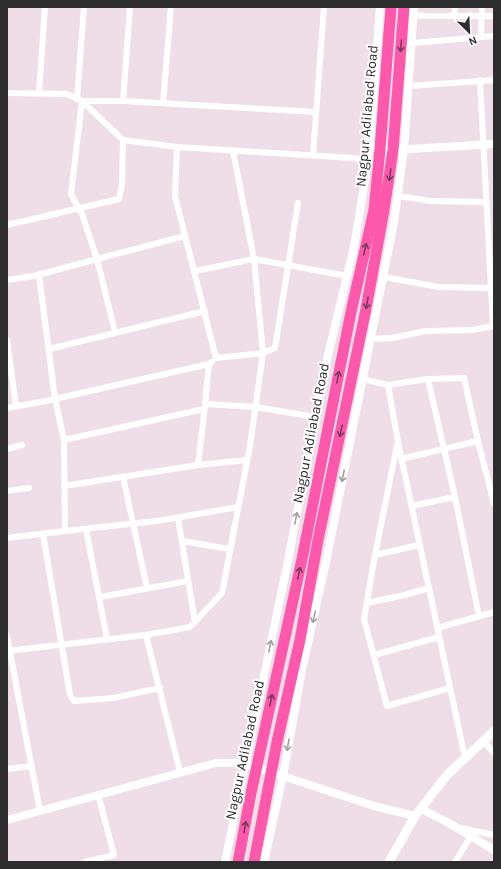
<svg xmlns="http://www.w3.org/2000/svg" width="501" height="869" viewBox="0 0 501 869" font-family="Karla,sans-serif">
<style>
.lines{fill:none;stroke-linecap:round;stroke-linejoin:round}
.minor{stroke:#fff;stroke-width:6}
.tertiary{stroke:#fff;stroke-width:8}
.secondary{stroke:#fff;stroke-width:9}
.trunk{stroke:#fe58ad;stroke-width:11}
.oneway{stroke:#763c5a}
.oneway2{stroke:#a0a0a0}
.labels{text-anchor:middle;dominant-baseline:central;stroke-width:4;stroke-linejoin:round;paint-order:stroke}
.street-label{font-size:14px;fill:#2d2d2d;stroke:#fff}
</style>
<rect width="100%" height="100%" fill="#efdee8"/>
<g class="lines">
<!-- minor -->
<g class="minor">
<polyline points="413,14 424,16 494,16"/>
<polyline points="454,16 455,7"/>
<polyline points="481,37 482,7"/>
<polyline points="412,43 494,36"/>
<polyline points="480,80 493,326"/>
<polyline points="409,86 494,80"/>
<polyline points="7,93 67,94 82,101 123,140 177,147 352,158 368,160"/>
<polyline points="39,93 45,7"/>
<polyline points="77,99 84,7"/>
<polyline points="123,101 130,7"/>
<polyline points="163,103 171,7"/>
<polyline points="177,147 175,196 216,358 263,353 250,446 222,593 190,627 146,635 180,772"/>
<polyline points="233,151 254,259 263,353 275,348 298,203"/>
<polyline points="313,155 324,7"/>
<polyline points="398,196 431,201 486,202"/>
<polyline points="7,225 119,199 122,184 123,140"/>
<polyline points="185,236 97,259 82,214 71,194 82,101 123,101 316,112"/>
<polyline points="195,271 254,259 347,276"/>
<polyline points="39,275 55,399 64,440 204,409"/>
<polyline points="384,277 439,287 490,288"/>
<polyline points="7,280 34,276 97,259 115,332"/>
<polyline points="372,339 392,338 426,331 472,330 494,326"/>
<polyline points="7,340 16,406"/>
<polyline points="49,349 205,311"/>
<polyline points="212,362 209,364 205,404 255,407 316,417"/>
<polyline points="363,379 388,385 398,442 465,758"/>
<polyline points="428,379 455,497 479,616"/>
<polyline points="388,385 428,379 464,378 478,441"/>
<polyline points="205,406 198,465 247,460"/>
<polyline points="7,408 46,401 209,364"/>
<polyline points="7,449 22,445"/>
<polyline points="401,459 478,441 494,504"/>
<polyline points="123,477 147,588"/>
<polyline points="64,486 198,465"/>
<polyline points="7,491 29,488"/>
<polyline points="411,506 455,497"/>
<polyline points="178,518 195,622"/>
<polyline points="86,529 107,639"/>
<polyline points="65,531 157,521 238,507"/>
<polyline points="43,534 70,695 74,701 113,698 160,688"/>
<polyline points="7,538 65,531 64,440"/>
<polyline points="182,541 230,549"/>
<polyline points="419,545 375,555 364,619 387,706 450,688"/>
<polyline points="375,555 397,445"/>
<polyline points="100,597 188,581"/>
<polyline points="367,603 405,595 429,588"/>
<polyline points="437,628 494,612"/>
<polyline points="7,636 40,811"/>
<polyline points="7,651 146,635"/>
<polyline points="374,655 439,637"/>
<polyline points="483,741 494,753"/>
<polyline points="7,769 32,766"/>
<polyline points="460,828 494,835"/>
<polyline points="85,862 114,855 98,794"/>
<polyline points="455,862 471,836"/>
</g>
<!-- tertiary -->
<g class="tertiary">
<polyline points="375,148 393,150 494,144"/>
<polyline points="421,809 447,822 494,850"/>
<polyline points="7,820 216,763 243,763 374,806 415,816"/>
<polyline points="225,862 288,561 323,376 354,247 365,180 371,131 380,7"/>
<polyline points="264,862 283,776 302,670 327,557 394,222 404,149 414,7"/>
</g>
<!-- secondary -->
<polyline class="secondary" points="389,862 415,816 447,775 494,731"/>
<!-- trunk -->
<g class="trunk">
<polyline points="238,862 251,793 302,559 351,312 374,210 380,149 391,7"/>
<polyline points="254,862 277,742 300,640 318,540 366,309 384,210 393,150 404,7"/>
</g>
</g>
<!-- one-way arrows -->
<defs><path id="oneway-shaft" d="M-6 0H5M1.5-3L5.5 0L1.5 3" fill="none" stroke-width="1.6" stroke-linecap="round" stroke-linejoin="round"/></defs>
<g class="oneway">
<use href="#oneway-shaft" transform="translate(401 46) rotate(94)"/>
<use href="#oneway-shaft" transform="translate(390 175) rotate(98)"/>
<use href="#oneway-shaft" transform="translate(365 249) rotate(-77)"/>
<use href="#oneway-shaft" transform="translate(367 303) rotate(101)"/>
<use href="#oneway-shaft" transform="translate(338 377) rotate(-79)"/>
<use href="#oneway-shaft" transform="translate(341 431) rotate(102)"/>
<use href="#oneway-shaft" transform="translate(299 573) rotate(-78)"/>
<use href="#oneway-shaft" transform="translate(271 700) rotate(-78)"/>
<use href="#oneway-shaft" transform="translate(245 827) rotate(-80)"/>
</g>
<g class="oneway2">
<use href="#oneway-shaft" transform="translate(343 476) rotate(101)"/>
<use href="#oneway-shaft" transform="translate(296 518) rotate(-79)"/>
<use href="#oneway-shaft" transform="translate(314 617) rotate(103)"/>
<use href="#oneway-shaft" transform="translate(270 646) rotate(-78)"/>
<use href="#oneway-shaft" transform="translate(288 745) rotate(100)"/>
</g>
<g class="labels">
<!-- street labels -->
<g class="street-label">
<text transform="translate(367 116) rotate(-85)">Nagpur Adilabad Road</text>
<text transform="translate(311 433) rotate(-79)">Nagpur Adilabad Road</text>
<text transform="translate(245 750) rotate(-78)">Nagpur Adilabad Road</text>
</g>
</g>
<!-- border -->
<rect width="501" height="869" fill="none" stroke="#2d2d2d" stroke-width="16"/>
<!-- north arrow -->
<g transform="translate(469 32) rotate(156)" stroke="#ffffff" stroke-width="3" paint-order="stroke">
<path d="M0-3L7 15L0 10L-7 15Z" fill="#2d2d2d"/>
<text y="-6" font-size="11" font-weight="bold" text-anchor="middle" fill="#2d2d2d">N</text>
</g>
</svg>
